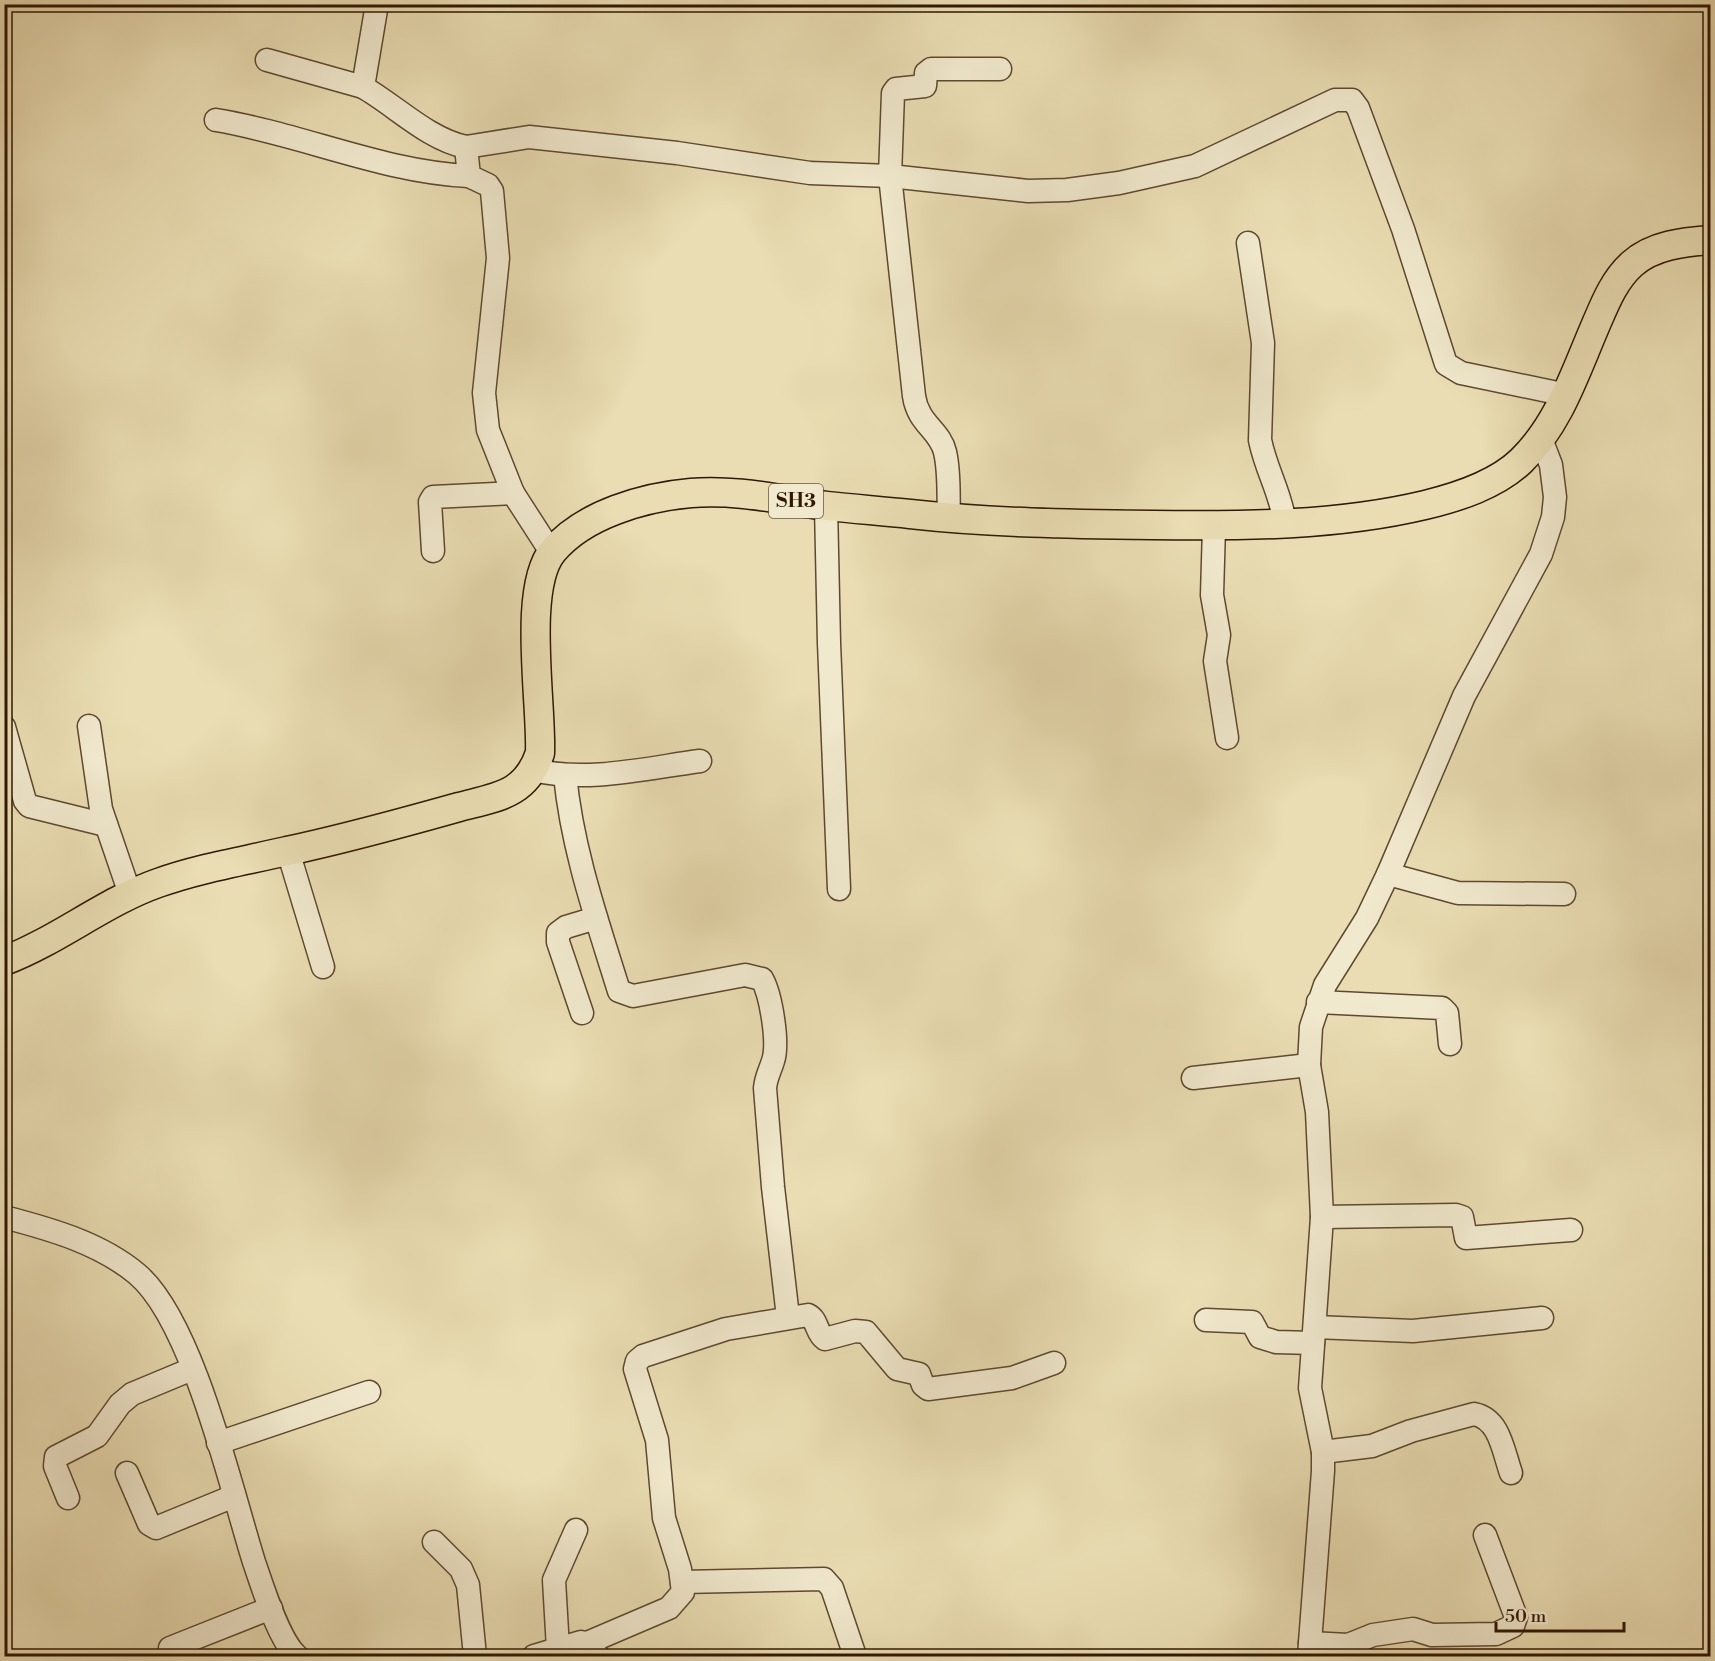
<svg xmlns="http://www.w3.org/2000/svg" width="1715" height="1661" viewBox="0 0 1715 1661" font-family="'Libre Bodoni',serif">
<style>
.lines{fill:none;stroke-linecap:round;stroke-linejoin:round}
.minor-casing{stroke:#5e4930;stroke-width:25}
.major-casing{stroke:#301804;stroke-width:31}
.minor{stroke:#f1e9ce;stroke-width:22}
.major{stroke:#eaddb3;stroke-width:28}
.labels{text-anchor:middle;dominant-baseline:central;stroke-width:4.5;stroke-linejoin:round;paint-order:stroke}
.shield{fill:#f1e9ce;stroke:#6a5741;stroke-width:1.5}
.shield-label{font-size:20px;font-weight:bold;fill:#301804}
</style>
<rect width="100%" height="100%" fill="#eaddb3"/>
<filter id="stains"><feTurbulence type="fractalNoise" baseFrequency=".00333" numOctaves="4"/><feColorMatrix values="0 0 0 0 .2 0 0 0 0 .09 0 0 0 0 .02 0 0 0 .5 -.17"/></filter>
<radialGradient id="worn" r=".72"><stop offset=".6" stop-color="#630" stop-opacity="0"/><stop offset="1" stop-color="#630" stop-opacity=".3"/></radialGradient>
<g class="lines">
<!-- minor casing -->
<g class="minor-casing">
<g id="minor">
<path d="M377,4L363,87C396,106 428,139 466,147L529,137L677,153L810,173L890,176L1028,191L1067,190L1119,183L1195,166L1335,100H1352L1358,108L1403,229L1446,364L1461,373L1567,395"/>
<polyline points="267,60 363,87"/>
<path d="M216,120C301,134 383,172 469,176"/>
<polyline points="466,147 469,176 488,185 492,191 498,258 484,393 488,430 513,493 551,552"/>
<path d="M1248,243L1263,343L1260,440C1266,470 1280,491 1285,523"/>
<polyline points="826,506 829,643 839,889"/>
<path d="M949,518C948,497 950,473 945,452C940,430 918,424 914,396L890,176L893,93L896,89L925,86L926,73L931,69H1000"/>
<polyline points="1214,527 1212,595 1219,635 1215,661 1227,738"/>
<polyline points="433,551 430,502 433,497 513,493"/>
<polyline points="89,726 101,809 130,894"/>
<polyline points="4,727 25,801 29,806 106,825"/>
<path d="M534,770C587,783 647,768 700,761"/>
<path d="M565,775C572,849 597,920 619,991L633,996L745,975L762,979C771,995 779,1043 773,1061C770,1071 766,1077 765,1088L773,1187L788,1317"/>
<polyline points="288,851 323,967"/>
<polyline points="1388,874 1458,893 1564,894"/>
<polyline points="1318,1002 1442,1008 1447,1013 1450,1044"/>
<polyline points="582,1013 558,942 558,933 566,927 596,918"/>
<polyline points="1193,1078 1309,1065"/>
<path d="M4,1217C50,1229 100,1243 137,1274C193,1321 231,1489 254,1562C262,1585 279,1641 297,1656"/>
<polyline points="1322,1217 1456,1215 1462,1217 1466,1238 1571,1230"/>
<polyline points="1206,1320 1252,1322 1260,1337 1276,1342 1313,1343"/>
<polyline points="1315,1327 1413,1331 1542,1318"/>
<polyline points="218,1443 369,1392"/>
<path d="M1323,1452L1372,1446L1411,1431L1474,1414C1500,1419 1503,1451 1511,1473"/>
<polyline points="127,1473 149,1524 156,1528 234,1496"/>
<polyline points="68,1498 55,1466 56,1457 97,1436 120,1404 132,1394 192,1369"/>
<polyline points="434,1542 461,1569 468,1585 475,1656"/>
<polyline points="682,1582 824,1579 832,1588 855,1656"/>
<path d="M587,1643L669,1608L683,1592L680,1569L664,1518L657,1440L635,1369L637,1361L643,1356L726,1329L808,1315C818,1320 816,1333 825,1339L855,1331L866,1332L897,1369L919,1374L923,1385L928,1389L1012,1378L1054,1363"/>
<polyline points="1310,1643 1348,1645 1373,1635 1413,1629 1432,1635 1496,1634 1513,1626 1516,1617 1485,1535"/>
<polyline points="170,1648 271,1608"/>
<polyline points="558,1649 554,1580 576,1530"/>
<polyline points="534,1656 581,1642 587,1643 598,1656"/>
<polyline points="1309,1656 1323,1471 1323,1452 1310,1388 1322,1217 1317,1112 1309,1065 1311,1027 1325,985 1367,918 1388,874 1464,696 1541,554 1553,517 1555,497 1551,465 1541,439"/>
</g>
</g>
<!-- major casing -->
<g class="major-casing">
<path id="major" d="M4,961C59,940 104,902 158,883C200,868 244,861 287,851C345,839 402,823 459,807C497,797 526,795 540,753C542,703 522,588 553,551C584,514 645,497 691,493C737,489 781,500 827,506C854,509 882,511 910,514C991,523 1071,524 1153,525C1243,526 1337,526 1425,505C1458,497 1496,485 1521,461C1558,425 1574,376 1594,329C1604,306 1613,281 1632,264C1653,245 1684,242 1710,240"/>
</g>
<!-- minor -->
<use href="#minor" class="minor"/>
<!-- major -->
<use href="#major" class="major"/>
</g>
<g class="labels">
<!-- shield labels -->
<rect class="shield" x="769" y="484" width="54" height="34" rx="4.5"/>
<g class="shield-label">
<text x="796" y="501">SH3</text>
</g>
</g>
<!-- margin -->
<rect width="1715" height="1661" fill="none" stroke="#eaddb3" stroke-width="24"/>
<rect x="6" y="6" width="1703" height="1649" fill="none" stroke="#301804" stroke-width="3"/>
<rect x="12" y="12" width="1691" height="1637" fill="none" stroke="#301804" stroke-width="1.5"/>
<!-- scale -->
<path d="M1496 1622v9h128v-9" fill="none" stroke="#301804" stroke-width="3"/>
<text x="1505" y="1622" font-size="18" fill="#301804" stroke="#f1e9ce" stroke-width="4.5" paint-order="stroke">50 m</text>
<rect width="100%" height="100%" filter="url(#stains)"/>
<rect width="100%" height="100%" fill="url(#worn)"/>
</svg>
